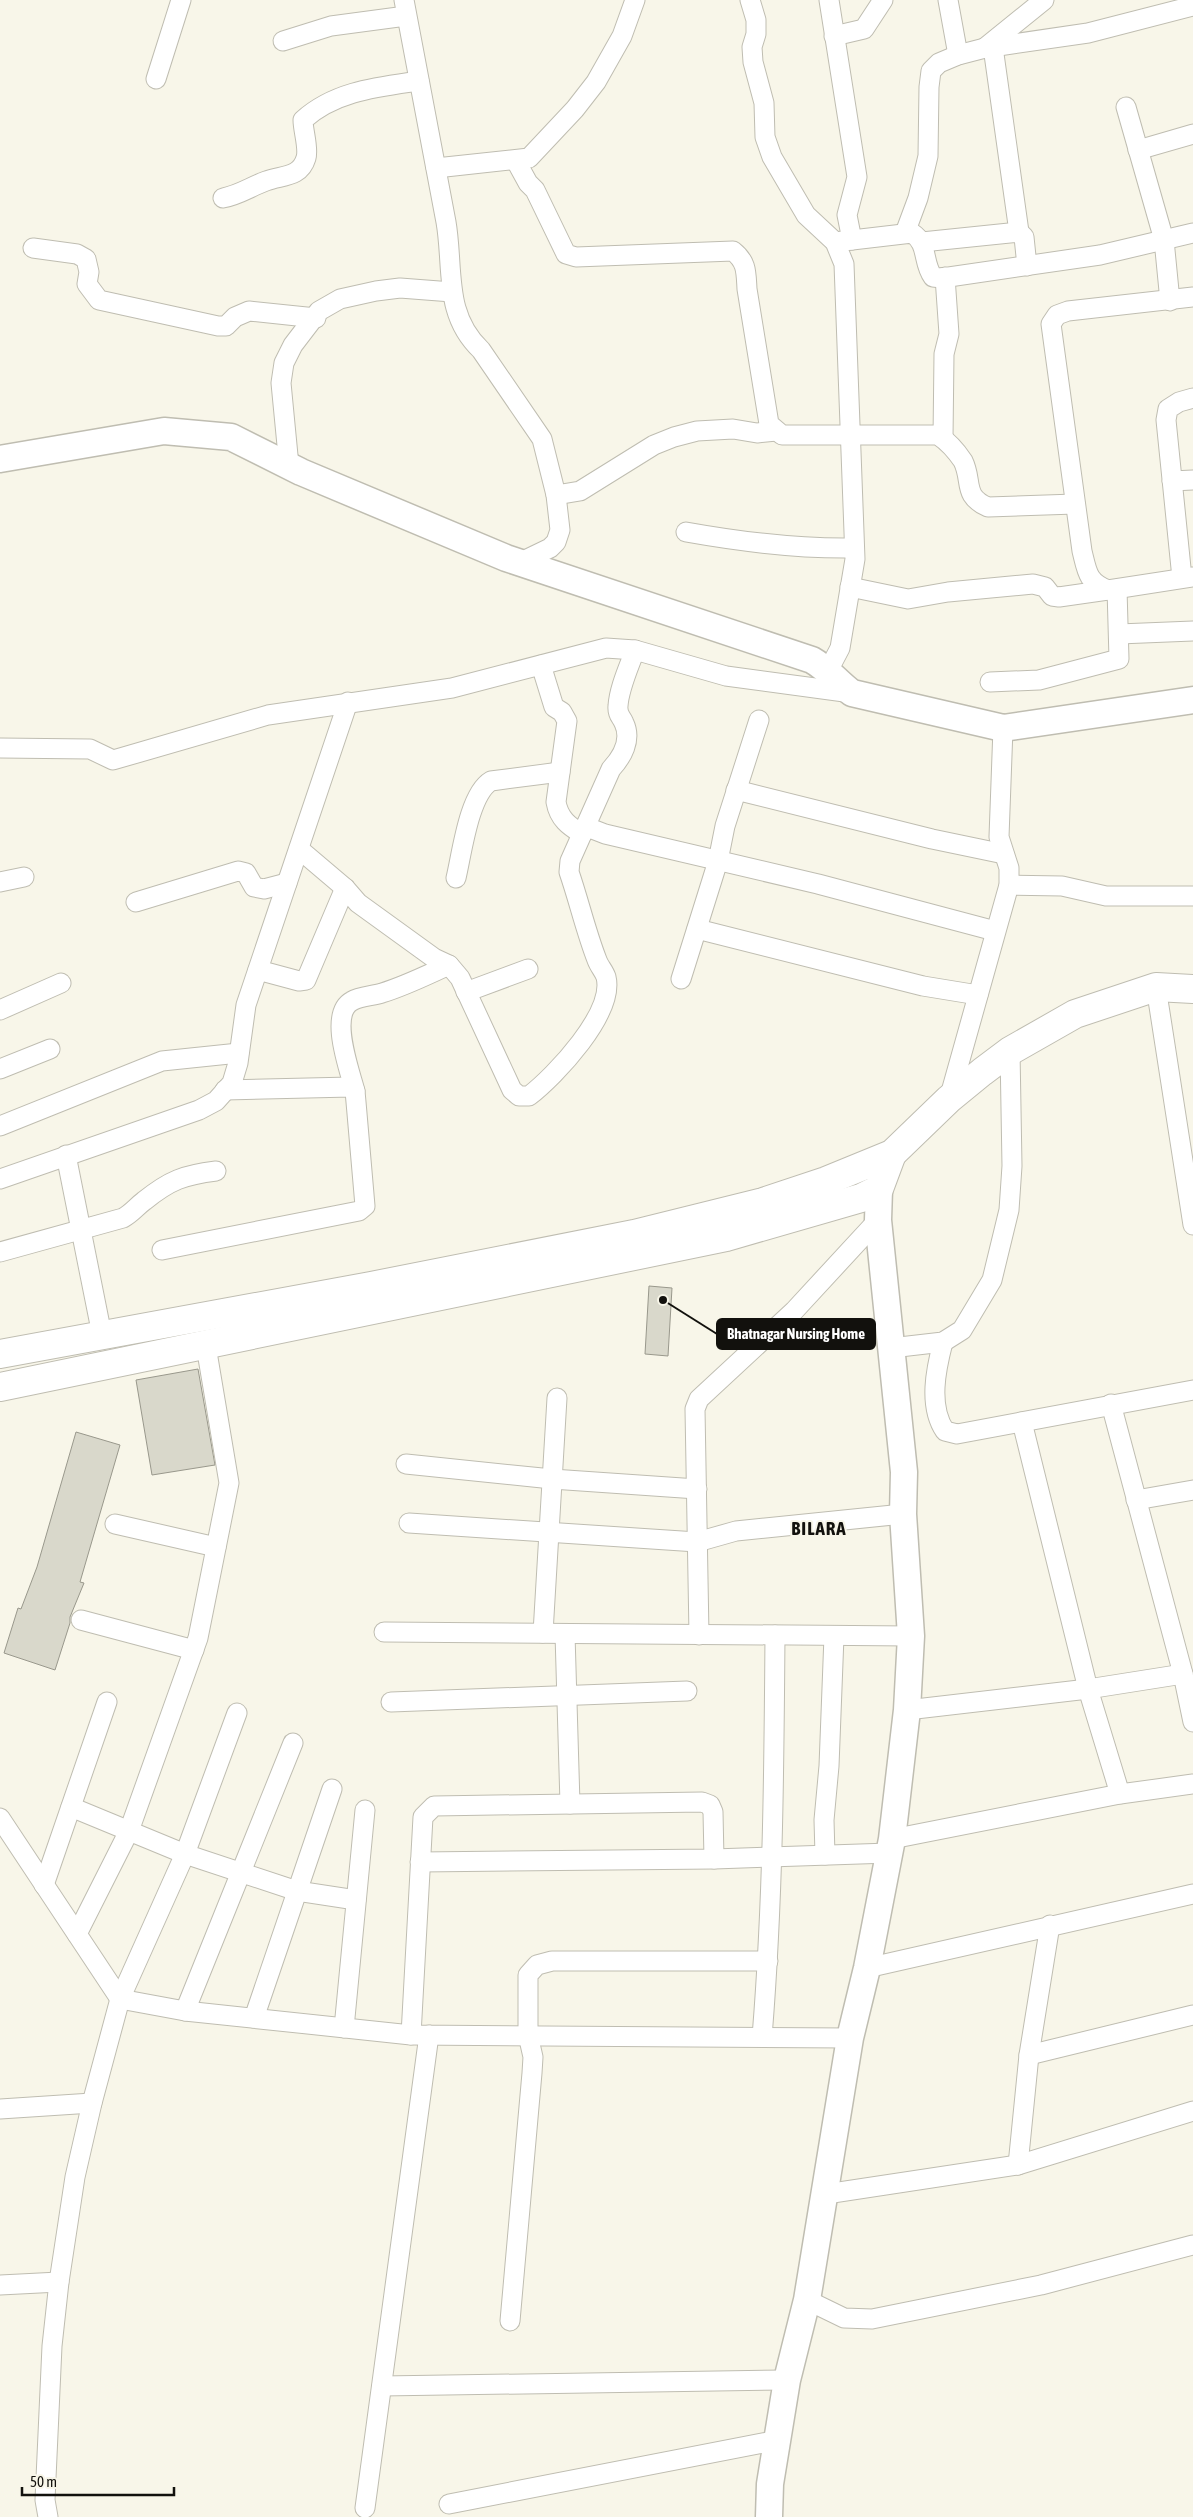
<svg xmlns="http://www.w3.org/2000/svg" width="1193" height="2517" viewBox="0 0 1193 2517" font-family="'Asap Condensed',sans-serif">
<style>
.building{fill:#d9d8cb;stroke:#99988c}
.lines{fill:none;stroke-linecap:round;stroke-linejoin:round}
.street-casing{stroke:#bfbdb1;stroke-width:21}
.secondary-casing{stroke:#bfbdb1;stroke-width:29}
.primary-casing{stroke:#bfbdb1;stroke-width:30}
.street{stroke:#fff;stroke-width:19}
.secondary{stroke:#fff;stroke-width:26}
.primary{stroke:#fff;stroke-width:28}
.labels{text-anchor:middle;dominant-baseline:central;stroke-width:4;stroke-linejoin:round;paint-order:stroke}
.district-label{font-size:19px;font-weight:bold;letter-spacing:1px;fill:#12110d;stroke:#f8f6e9}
.leader{fill:none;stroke:#12110d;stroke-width:2}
.callout-dot{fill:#12110d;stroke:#f8f6e9;stroke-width:2}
.callout{fill:#12110d;stroke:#12110d;stroke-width:2}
.callout-label{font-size:15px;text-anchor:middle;font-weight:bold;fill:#fff}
</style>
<rect width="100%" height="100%" fill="#f8f6e9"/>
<!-- building -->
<g class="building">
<polygon points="649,1286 672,1288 668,1356 645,1354"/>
<polygon points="198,1369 215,1465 152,1475 136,1380"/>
<polygon points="76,1432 120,1445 80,1582 84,1583 70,1617 70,1623 55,1670 4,1653 18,1608 21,1609 37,1567"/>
</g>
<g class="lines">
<!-- street casing -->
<g class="street-casing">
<g id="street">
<path d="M404,0L446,222C454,268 443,314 481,350L542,439L556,495L560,530L556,542L550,548L519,563"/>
<polyline points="750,0 756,20 756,34 752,47 753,62 764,103 765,137 772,157 806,215 835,242 844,264 855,559 840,648 829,669"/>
<polyline points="829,0 857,177 847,215 852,240"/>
<polyline points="948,0 958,55"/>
<polyline points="834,36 864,29 883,0"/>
<polyline points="283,41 331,26 406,16"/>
<polyline points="986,47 1044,0"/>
<polyline points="993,47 1019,232"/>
<polyline points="156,79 181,0"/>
<polyline points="1126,107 1164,240 1170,301"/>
<polyline points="1138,150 1193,134"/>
<path d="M516,161L528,183L535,190L566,254L576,257L733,251C747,262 746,272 747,289L769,424L782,435H938C947,441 957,452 963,461C973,481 962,496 988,507L1075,504"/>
<polyline points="436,168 529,158 575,109 596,82 622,36 635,0"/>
<path d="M223,198C239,195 250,187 266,181C282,175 300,178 306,158C309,148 303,131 303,120C335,91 378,87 419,81"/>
<polyline points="905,233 918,198 928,156 929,87 931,71 939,63 958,55 985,48 1088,33 1193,6"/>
<path d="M835,242L912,233C929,244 922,262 933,277L942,278L1100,255L1193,233"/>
<polyline points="922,242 1019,232 1024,237 1027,266"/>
<polyline points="33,248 77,254 86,259 89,272 87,284 99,300 218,326 226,326 235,317 249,311 316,318"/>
<path d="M1193,297L1068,311L1057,315L1051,324L1082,551C1087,571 1087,582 1108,590L1193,577"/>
<polyline points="943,438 944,354 949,334 945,277"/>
<polyline points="289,466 281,383 284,363 293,345 319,311 340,299 376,291 400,288 452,292"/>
<polyline points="1172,481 1193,480"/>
<polyline points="556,495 580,491 654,445 674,437 697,431 733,429 757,433 776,431"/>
<path d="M686,532C742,542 797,549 854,548"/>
<polyline points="1182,578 1166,420 1168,409 1179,402 1193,398"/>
<polyline points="850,587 908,599 948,592 1033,584 1045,587 1052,596 1059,597 1108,590"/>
<polyline points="1119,634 1193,631"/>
<path d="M541,665L554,707L562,712L567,721L556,802C559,819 569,826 582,834"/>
<polyline points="990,682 1039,680 1119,659 1117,589"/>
<polyline points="0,748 90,749 113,760 268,715 452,688 606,648 635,650 726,676 852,693"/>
<polyline points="736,790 932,839 1004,854"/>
<polyline points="587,827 605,834 818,884 995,931"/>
<path d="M299,849L345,888L358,903L434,958L449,965L460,978L512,1090L519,1096H529C555,1076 615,1013 606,977C604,971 599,966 597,960C586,932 579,901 569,872L570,861L611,769C622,757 632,740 624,723C621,716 617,715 618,706C619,688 629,667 635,650"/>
<path d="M456,878C462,853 469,794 491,781L560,772"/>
<polyline points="0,882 24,877"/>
<polyline points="1009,885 1062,886 1106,896 1193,896"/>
<polyline points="136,902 238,871 246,873 254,887 264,889 287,883"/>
<polyline points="697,929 923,986 978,995"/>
<polyline points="258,970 299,981 306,980 345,888"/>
<polyline points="681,979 718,861 725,826 759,720"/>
<polyline points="1156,987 1193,1225"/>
<polyline points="466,992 528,969"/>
<polyline points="0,1010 61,983"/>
<polyline points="0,1069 50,1049"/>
<path d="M355,1091C350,1071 328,1014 352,1001C360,996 373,996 382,993C405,986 427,975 449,965"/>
<polyline points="949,1099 1009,885 1009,868 999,837 1003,728"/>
<polyline points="0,1126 162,1061 239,1053"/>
<polyline points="66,1155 102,1335"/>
<polyline points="0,1179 199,1110 216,1101 232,1083 238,1063 246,1005 348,702"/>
<polyline points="162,1250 359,1211 365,1206 356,1102 355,1091 351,1087 225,1090"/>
<path d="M0,1252L123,1218C132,1213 136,1207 144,1201C170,1180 184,1175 216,1171"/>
<path d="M943,1342C936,1369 928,1406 945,1431L957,1434L1193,1390"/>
<polyline points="891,1348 943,1342 962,1330 992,1280 1009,1210 1012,1166 1010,1051"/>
<polyline points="1111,1404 1183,1674 1193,1722"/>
<polyline points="1022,1422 1088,1689 1120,1794"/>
<polyline points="406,1464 552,1479 697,1489"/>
<polyline points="1136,1500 1193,1490"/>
<polyline points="409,1523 697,1542 736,1531 903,1514"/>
<polyline points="115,1524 216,1547"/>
<polyline points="81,1620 194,1650"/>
<polyline points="384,1632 911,1636"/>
<polyline points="543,1633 557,1398"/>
<polyline points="565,1634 570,1804"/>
<polyline points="699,1635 695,1409 699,1399 794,1311 878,1220"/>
<polyline points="391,1702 687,1691"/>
<polyline points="907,1710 1088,1689 1183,1674"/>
<polyline points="71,1807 185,1854 297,1891 356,1900"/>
<polyline points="0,1818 120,1999 185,2011 411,2035 850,2038"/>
<polyline points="892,1839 1120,1794 1193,1784"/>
<polyline points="825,1855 824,1820 829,1766 834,1636"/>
<polyline points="420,1862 714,1859 890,1853"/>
<polyline points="44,1885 107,1702"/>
<polyline points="77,1934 129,1831 198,1638 229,1483 206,1346"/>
<polyline points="867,1968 1193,1894"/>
<polyline points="185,2011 293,1743"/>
<polyline points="254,2018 332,1789"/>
<polyline points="344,2028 365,1810"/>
<polyline points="411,2035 423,1817 434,1806 702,1802 710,1805 713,1812 714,1859"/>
<path d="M762,2037C773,1903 774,1770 775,1635"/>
<polyline points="1029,2055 1193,2015"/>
<polyline points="0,2109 92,2103"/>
<polyline points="1018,2165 1029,2055 1050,1925"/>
<polyline points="826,2194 1018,2165 1193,2111"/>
<polyline points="0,2285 59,2282"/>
<polyline points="807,2300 844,2318 872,2319 1041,2285 1193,2245"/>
<polyline points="510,2321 532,2073 533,2057 528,2035 528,1975 537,1965 552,1961 768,1961"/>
<polyline points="382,2386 787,2380"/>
<polyline points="449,2504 778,2440"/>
<polyline points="365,2508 429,2035"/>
<polyline points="48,2517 45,2500 52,2346 59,2282 75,2177 92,2103 120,1999 185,1854 237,1713"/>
</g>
</g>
<!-- secondary casing -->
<g class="secondary-casing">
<g id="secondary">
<path d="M0,459L164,431L231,437L301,472L506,558L812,660C828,669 837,682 852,693L1003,728L1193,700"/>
<polyline points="769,2517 770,2484 787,2380 807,2300 850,2038 867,1968 892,1839 907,1710 911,1636 903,1514 904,1472 878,1220 879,1189"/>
</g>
</g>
<!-- primary casing -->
<g class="primary-casing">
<g id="primary">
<polyline points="0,1354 371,1286 634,1234 763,1202 826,1181 892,1154 949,1099 982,1072 1010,1051 1075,1014 1156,987 1193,989"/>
<polyline points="0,1387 726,1237 861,1198 879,1189 892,1154"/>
</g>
</g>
<!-- street -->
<use href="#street" class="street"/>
<!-- secondary -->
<use href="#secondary" class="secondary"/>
<!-- primary -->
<use href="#primary" class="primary"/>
</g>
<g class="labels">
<!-- district labels -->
<g class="district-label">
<text x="819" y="1528">BILARA</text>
</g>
</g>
<!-- callouts -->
<path class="leader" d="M663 1300L717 1334"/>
<circle class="callout-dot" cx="663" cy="1300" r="5"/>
<rect class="callout" x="717" y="1319" width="158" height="30" rx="5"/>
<g class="callout-label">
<text x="796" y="1339">Bhatnagar Nursing Home</text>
</g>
<!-- scale -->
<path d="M22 2487v8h152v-8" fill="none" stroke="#12110d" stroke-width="2.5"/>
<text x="30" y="2487" font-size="15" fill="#12110d" stroke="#f8f6e9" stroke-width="4" paint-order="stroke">50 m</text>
</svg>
